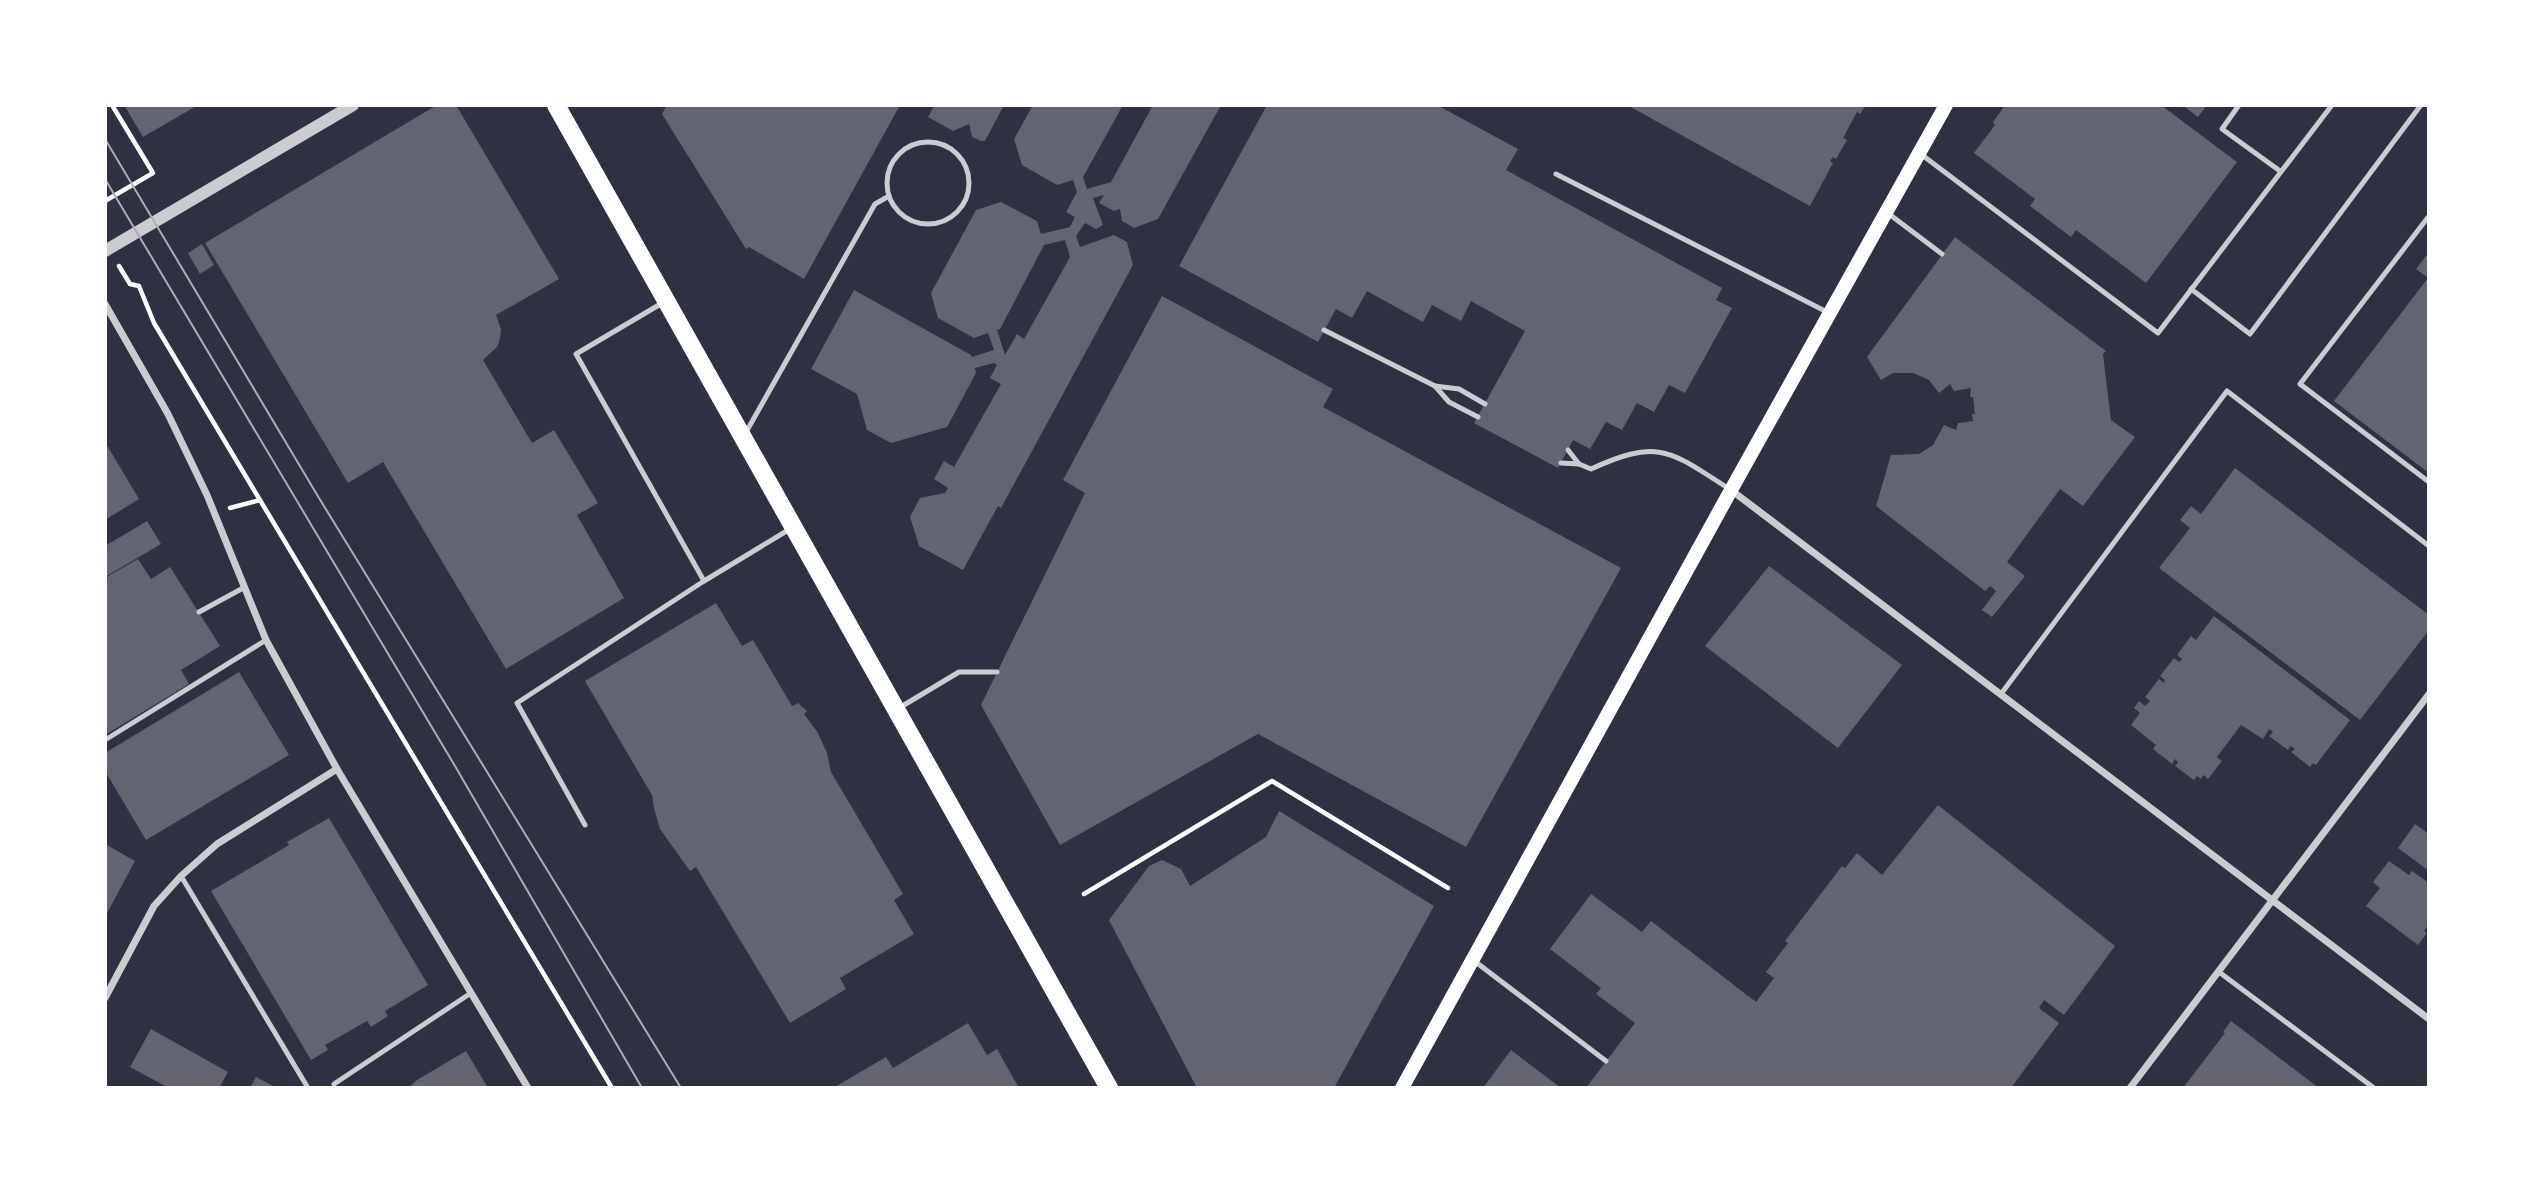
<svg xmlns="http://www.w3.org/2000/svg" width="2534" height="1193" viewBox="0 0 2534 1193" font-family="'Titillium Web',sans-serif">
<style>
.building{fill:#626471;fill-rule:evenodd}
.lines{fill:none;stroke-linecap:round;stroke-linejoin:round}
.path{stroke:#fff;stroke-width:4.5}
.service{stroke:#caccd0;stroke-width:5}
.minor{stroke:#caccd0;stroke-width:7}
.tertiary{stroke:#caccd0;stroke-width:12}
.secondary{stroke:#fff;stroke-width:14}
.primary{stroke:#fff;stroke-width:18}
.tram{stroke:#abadb3;stroke-width:2}
</style>
<rect width="100%" height="100%" fill="#2d3142"/>
<!-- building -->
<g class="building">
<polygon points="124,105 198,105 143,137"/>
<polygon points="437,105 456,105 559,279 496,315 501,329 500,339 497,347 483,360 532,443 554,430 598,503 577,515 624,598 506,669 383,462 348,483 205,243"/>
<polygon points="667,105 900,105 804,279 749,247 746,249 662,114"/>
<polygon points="935,105 1004,105 985,141 981,141 972,137 969,124 953,131 928,117"/>
<path d="M1033,105H1123L1083,177L1087,189L1111,182L1153,105H1221L1158,219L1134,228L1122,221L1120,209L1114,211L1099,203L1104,195L1093,198L1103,225L1096,229L1085,223L1076,236L1080,247L1114,235L1127,242L1133,265L1001,508L998,506L963,570L919,546L910,517L920,498L945,493L948,488L934,479L944,461L954,467L1001,384L990,378L997,365L994,363L975,368L976,373L947,427L891,443L867,430L857,394L811,369L854,290L971,355L972,357L994,350L988,333L974,338L938,318L931,293L976,210L1001,202L1037,221L1041,234L1070,227L1075,217L1066,212L1077,192L1073,180L1057,185L1022,165L1014,139ZM1065,240L1070,257L1024,339L1017,334L1005,355L997,330L1000,329L1044,245Z"/>
<polygon points="1267,105 1437,105 1518,149 1506,170 1722,288 1716,300 1732,308 1685,393 1669,385 1654,412 1637,403 1622,430 1606,422 1590,449 1573,440 1558,468 1474,423 1525,331 1471,301 1461,321 1432,305 1423,322 1367,291 1352,318 1336,309 1318,342 1179,266"/>
<polygon points="1627,105 1866,105 1860,114 1857,112 1843,138 1847,140 1836,159 1833,157 1830,161 1833,163 1810,206"/>
<polygon points="2005,105 2161,105 2237,162 2146,283 2076,230 2071,237 2030,206 2035,199 1974,153 1995,125 1993,122"/>
<polygon points="2182,105 2207,105 2198,117"/>
<polygon points="1955,237 2106,351 2103,354 2111,420 2135,437 2083,506 2060,489 2007,562 2025,576 1992,617 1982,610 1996,591 1990,586 1985,591 1876,506 1891,455 1919,454 1933,445 1944,425 1956,430 1958,423 1973,421 1972,414 1975,414 1973,397 1970,397 1971,388 1954,391 1950,384 1939,393 1929,380 1913,373 1893,373 1881,380 1867,357"/>
<polygon points="202,244 214,265 200,274 188,253"/>
<polygon points="2429,252 2429,473 2334,401 2428,278 2416,269"/>
<polygon points="1162,296 1333,389 1323,407 1621,568 1466,847 1258,734 1060,845 981,705 1085,493 1063,480"/>
<polygon points="105,442 139,499 105,520"/>
<polygon points="2235,468 2429,615 2429,630 2360,720 2159,568 2190,528 2180,520 2191,506 2201,514"/>
<polygon points="147,521 161,544 105,577 105,546"/>
<polygon points="138,559 151,579 170,567 220,646 181,670 189,684 105,735 105,578"/>
<polygon points="1769,566 1902,665 1838,748 1705,646"/>
<polygon points="716,603 742,646 753,640 792,706 798,703 807,711 804,714 818,733 827,753 831,772 903,894 894,900 914,934 840,978 846,989 790,1023 696,867 690,871 660,829 654,808 652,795 585,681"/>
<polygon points="2214,616 2350,720 2316,765 2313,763 2310,767 2291,752 2295,749 2291,746 2288,750 2269,736 2273,732 2269,729 2263,739 2241,725 2217,757 2222,761 2208,779 2203,775 2201,779 2197,776 2194,780 2175,766 2178,762 2175,759 2172,764 2153,749 2156,745 2131,725 2140,713 2134,708 2139,701 2145,706 2150,701 2145,697 2159,679 2164,683 2165,680 2160,676 2174,658 2179,662 2182,659 2177,655 2191,636 2196,640"/>
<polygon points="239,672 289,755 146,840 105,771 105,753"/>
<polygon points="1938,805 2115,946 2064,1015 2044,1000 2039,1008 2059,1023 2011,1088 1586,1088 1635,1023 1596,994 1601,988 1550,949 1591,894 1642,932 1651,921 1756,1002 1774,978 1766,972 1788,943 1785,941 1842,866 1845,868 1857,853 1882,875"/>
<polygon points="1279,811 1434,906 1334,1088 1197,1088 1109,920 1149,866 1162,860 1181,869 1190,886 1266,837"/>
<polygon points="329,818 428,985 385,1011 388,1016 371,1027 367,1021 325,1045 328,1050 311,1060 211,891 289,845 287,842"/>
<polygon points="2415,824 2429,834 2429,871 2398,848"/>
<polygon points="105,844 135,861 105,917"/>
<polygon points="2389,861 2409,875 2412,871 2429,883 2429,924 2424,931 2427,933 2418,945 2366,906 2380,888 2373,882"/>
<polygon points="2231,1021 2319,1088 2183,1088 2225,1033 2223,1032"/>
<polygon points="968,1023 987,1055 997,1049 1019,1088 833,1088 886,1057 893,1068"/>
<polygon points="151,1029 228,1072 219,1088 169,1088 130,1067"/>
<polygon points="1511,1050 1561,1088 1483,1088"/>
<polygon points="466,1051 488,1088 408,1088 417,1080"/>
<polygon points="256,1077 277,1088 250,1088"/>
</g>
<g class="lines">
<!-- path -->
<g class="path">
<polyline points="105,201 153,173 112,105"/>
<polyline points="119,266 130,284 139,286 154,323 612,1088"/>
<polyline points="230,508 260,500"/>
<polyline points="1084,894 1272,781 1448,888"/>
</g>
<!-- service -->
<g class="service">
<polyline points="2239,105 2222,129 2280,171"/>
<circle cx="928" cy="183" r="41"/>
<polyline points="1922,155 2158,333 2332,105"/>
<polyline points="1556,174 1829,313"/>
<polyline points="1889,214 1942,254"/>
<polyline points="2429,216 2300,384 2429,482"/>
<polyline points="2191,289 2250,334 2421,105"/>
<polyline points="664,302 576,354 704,581 790,529"/>
<polyline points="1324,330 1435,386 1449,402 1478,417"/>
<polyline points="1435,386 1459,389 1485,404"/>
<polyline points="745,434 875,204 889,196"/>
<polyline points="1568,450 1579,464"/>
<path d="M1561,463L1579,464L1591,469C1660,437 1671,452 1731,490"/>
<polyline points="199,612 245,587"/>
<polyline points="2001,694 2227,391 2429,546"/>
<polyline points="899,708 959,672 997,672"/>
<polyline points="105,740 266,640"/>
<polyline points="585,825 517,703 704,581"/>
<polyline points="181,876 308,1088"/>
<polyline points="1473,960 1606,1061"/>
<polyline points="2219,972 2374,1088"/>
<polyline points="334,1084 471,993"/>
</g>
<!-- minor -->
<g class="minor">
<polyline points="105,304 168,414 207,495 266,640 337,769 528,1088"/>
<polyline points="1731,490 2429,1019"/>
<polyline points="105,998 154,906 181,876 217,844 337,769"/>
<polyline points="2130,1088 2429,694"/>
</g>
<!-- tertiary -->
<polyline class="tertiary" points="105,251 353,105"/>
<!-- secondary -->
<polyline class="secondary" points="1402,1088 1731,490 1946,105"/>
<!-- primary -->
<polyline class="primary" points="556,105 1109,1088"/>
<!-- tram -->
<g class="tram">
<polyline points="105,139 319,498 681,1088"/>
<polyline points="105,179 455,766 642,1088"/>
</g>
</g>
<!-- border -->
<rect width="2534" height="1193" fill="none" stroke="#ffffff" stroke-width="214"/>
</svg>
